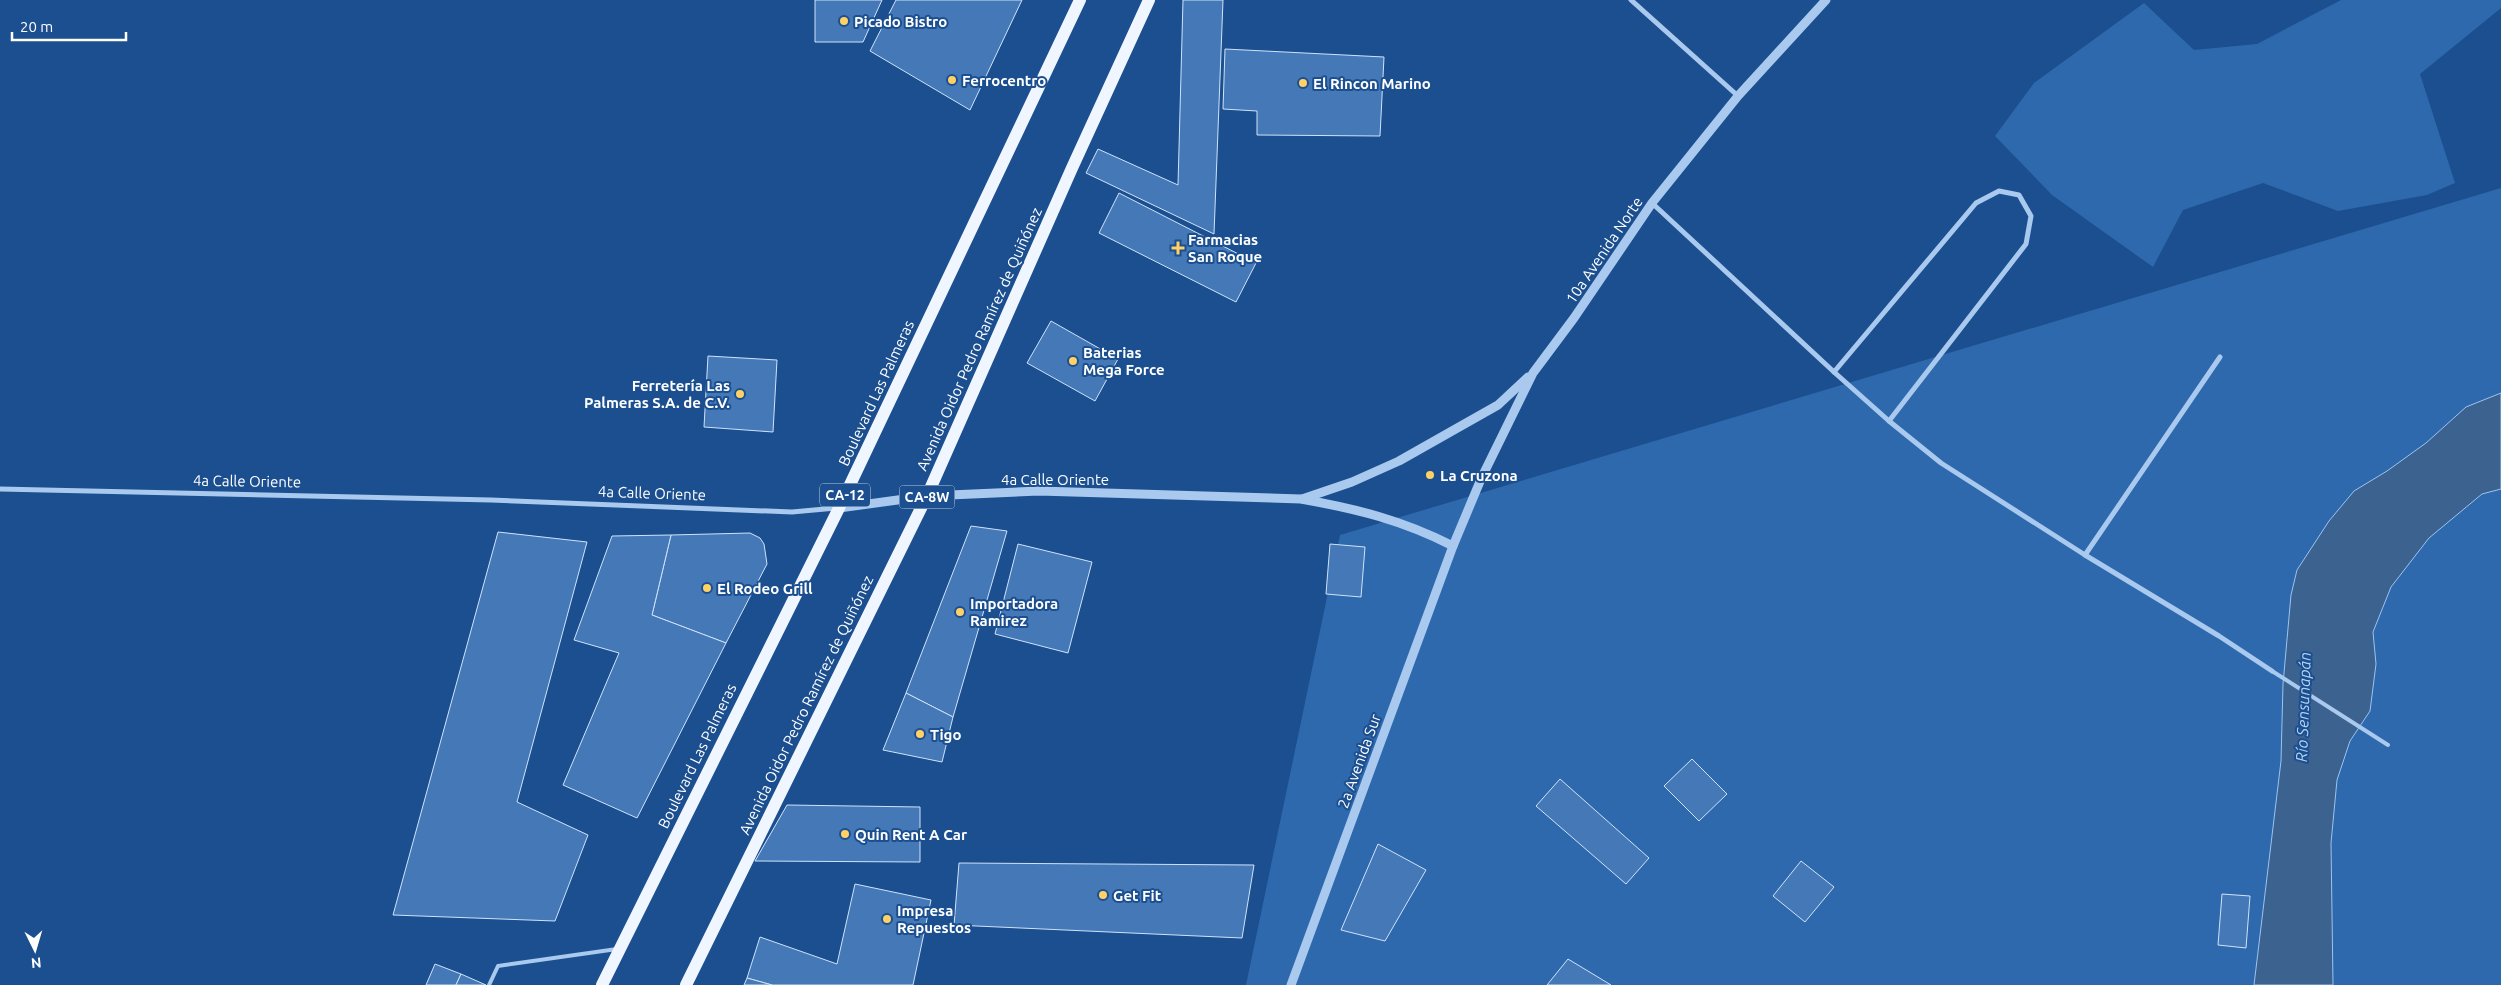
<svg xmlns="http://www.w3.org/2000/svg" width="2501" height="985" viewBox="0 0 2501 985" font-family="Ubuntu,sans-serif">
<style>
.green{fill:#2e69ad}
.water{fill:#3c6290;stroke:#9cc4f0}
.building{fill:#4478b7;stroke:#cfe3fa}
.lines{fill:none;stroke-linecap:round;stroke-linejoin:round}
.service{stroke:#a9c9ee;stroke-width:4}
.minor{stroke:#a9c9ee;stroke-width:5}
.tertiary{stroke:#a9c9ee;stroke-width:9}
.primary{stroke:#f0f6ff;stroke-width:12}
.poi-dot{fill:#ffd166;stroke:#1b4f8f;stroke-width:2}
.labels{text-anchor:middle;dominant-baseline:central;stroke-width:4;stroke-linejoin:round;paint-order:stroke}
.shield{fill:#1b4f8f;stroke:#bbcadd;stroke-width:1}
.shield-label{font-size:14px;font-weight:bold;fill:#fff}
.poi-label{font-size:15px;font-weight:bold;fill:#fff;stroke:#1b4f8f;text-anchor:start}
.street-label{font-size:15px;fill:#fff;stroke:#1b4f8f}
.water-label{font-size:16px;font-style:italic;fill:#b5d3f5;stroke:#1b4f8f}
</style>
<rect width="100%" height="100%" fill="#1b4f8f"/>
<!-- green -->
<g class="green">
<polygon points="2341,0 2501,0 2501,8 2420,74 2455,183 2427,195 2338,211 2263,183 2183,210 2153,267 2052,195 1995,136 2034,83 2144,3 2194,50 2257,44"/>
<polygon points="2501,188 2501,985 1246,985 1340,535"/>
</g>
<!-- water -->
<polygon class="water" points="2501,393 2501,489 2482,494 2429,538 2391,587 2373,632 2376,664 2370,711 2350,741 2337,780 2331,843 2333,985 2254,985 2281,761 2283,684 2291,595 2297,570 2329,521 2354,491 2387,471 2426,443 2466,407"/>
<!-- building -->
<g class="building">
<polygon points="815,0 882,0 863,42 815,42"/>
<polygon points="896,0 1022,0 970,110 870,51"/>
<polygon points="1183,0 1223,0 1214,234 1086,173 1098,149 1178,185"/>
<polygon points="1225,49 1384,57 1380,136 1257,135 1257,111 1223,109"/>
<polygon points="1119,193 1256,263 1236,302 1099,233"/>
<polygon points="1051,321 1118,359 1095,401 1027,363"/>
<polygon points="708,356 777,360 773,432 704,427"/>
<polygon points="971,526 1007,531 953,717 906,693"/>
<polygon points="498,532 587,542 517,802 588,835 555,921 393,915"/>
<polygon points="750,533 760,538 764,544 767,564 726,643 652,615 671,535"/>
<polygon points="671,535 652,615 726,643 637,818 563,785 619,653 574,640 612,536"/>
<polygon points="1018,544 1092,562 1068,653 995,634"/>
<polygon points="1330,544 1365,547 1361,597 1326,594"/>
<polygon points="906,693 953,717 942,762 883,750"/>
<polygon points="1692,759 1727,794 1699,821 1664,786"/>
<polygon points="1560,779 1649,858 1626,884 1536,806"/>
<polygon points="787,805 920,807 920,862 755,861"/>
<polygon points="1378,844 1426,870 1385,941 1341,930"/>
<polygon points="1801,861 1834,887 1805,922 1773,896"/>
<polygon points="959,863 1254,865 1242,938 954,925"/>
<polygon points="855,884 931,900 913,985 772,985 747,978 760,937 837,964"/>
<polygon points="2222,894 2250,896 2246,948 2218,945"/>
<polygon points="1568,959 1611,985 1547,985"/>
<polygon points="435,964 461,974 456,985 426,985"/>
<polygon points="461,974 486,985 456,985"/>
<polygon points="747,978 772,985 744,985"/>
</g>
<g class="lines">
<!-- service -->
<g class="service">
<polyline points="2272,671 2388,745"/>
<polyline points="489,985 498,966 617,949"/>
</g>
<!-- minor -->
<g class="minor">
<polyline points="1631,0 1738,96"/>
<polyline points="1652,203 1834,372 1889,421 1941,463 2085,555 2219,636 2272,671"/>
<polyline points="1834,372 1976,203 1999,191 2019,195 2031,216 2026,244 1889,421"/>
<polyline points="0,489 491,500 792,512 836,508"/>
<polyline points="2085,555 2220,357"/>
</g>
<!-- tertiary -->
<g class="tertiary">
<polyline points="1302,499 1352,482 1399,461 1498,405 1528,377"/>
<path d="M839,508L927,496L1039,491L1301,499C1357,509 1402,520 1453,546"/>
<polyline points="1291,985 1453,546 1481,479 1533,373 1574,318 1652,203 1738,96 1826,0"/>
</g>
<!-- primary -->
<g class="primary">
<polyline points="602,985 839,508 1080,0"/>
<polyline points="686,985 927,496 1072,168 1149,0"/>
</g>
</g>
<!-- markers -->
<g class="poi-dot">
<circle cx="844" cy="21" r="5"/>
<circle cx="952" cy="80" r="5"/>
<circle cx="1303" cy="83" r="5"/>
<path d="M1175.5 240.5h5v5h5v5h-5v5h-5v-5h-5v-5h5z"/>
<circle cx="1073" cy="361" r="5"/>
<circle cx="740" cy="394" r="5"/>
<circle cx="1430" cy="475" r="5"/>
<circle cx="707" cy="588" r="5"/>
<circle cx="960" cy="612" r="5"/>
<circle cx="920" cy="734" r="5"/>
<circle cx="845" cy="834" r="5"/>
<circle cx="1103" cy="895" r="5"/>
<circle cx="887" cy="919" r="5"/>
</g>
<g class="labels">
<!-- shield labels -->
<g class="shield">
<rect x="820" y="483.5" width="50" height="23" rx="4"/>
<rect x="899.5" y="485.5" width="55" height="23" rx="4"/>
</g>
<g class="shield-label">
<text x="845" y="495">CA-12</text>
<text x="927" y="497">CA-8W</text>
</g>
<!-- poi labels -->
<g class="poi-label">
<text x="854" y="21">Picado Bistro</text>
<text x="962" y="80">Ferrocentro</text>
<text x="1313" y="83">El Rincon Marino</text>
<text x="1188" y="239">Farmacias<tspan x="1188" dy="17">San Roque</tspan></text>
<text x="1083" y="352">Baterias<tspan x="1083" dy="17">Mega Force</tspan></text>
<text x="730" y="385" text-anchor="end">Ferretería Las<tspan x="730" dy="17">Palmeras S.A. de C.V.</tspan></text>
<text x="1440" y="475">La Cruzona</text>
<text x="717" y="588">El Rodeo Grill</text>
<text x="970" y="603">Importadora<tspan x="970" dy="17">Ramirez</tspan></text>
<text x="930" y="734">Tigo</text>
<text x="855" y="834">Quin Rent A Car</text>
<text x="1113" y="895">Get Fit</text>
<text x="897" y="910">Impresa<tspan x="897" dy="17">Repuestos</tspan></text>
</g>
<!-- street labels -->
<g class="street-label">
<text transform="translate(1604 250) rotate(-56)">10a Avenida Norte</text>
<text transform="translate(979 339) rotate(-66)">Avenida Oidor Pedro Ramírez de Quiñónez</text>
<text transform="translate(876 393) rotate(-65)">Boulevard Las Palmeras</text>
<text x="1055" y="479">4a Calle Oriente</text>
<text transform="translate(247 481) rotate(1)">4a Calle Oriente</text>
<text transform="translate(652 493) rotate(2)">4a Calle Oriente</text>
<text transform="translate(806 705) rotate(-64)">Avenida Oidor Pedro Ramírez de Quiñónez</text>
<text transform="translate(697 756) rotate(-64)">Boulevard Las Palmeras</text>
<text transform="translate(1359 761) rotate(-70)">2a Avenida Sur</text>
</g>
<!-- water labels -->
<g class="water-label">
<text transform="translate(2303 707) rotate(-88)">Río Sensunapán</text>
</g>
</g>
<!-- north arrow -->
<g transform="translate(35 950) rotate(175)" stroke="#1b4f8f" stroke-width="4" paint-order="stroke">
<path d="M0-4L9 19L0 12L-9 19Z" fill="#ffffff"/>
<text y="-8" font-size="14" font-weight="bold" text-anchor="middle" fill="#ffffff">N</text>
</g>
<!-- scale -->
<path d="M12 32v8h114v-8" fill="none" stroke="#ffffff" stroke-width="2.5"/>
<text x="20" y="32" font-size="15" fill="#ffffff" stroke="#1b4f8f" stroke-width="4" paint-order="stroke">20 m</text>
</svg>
